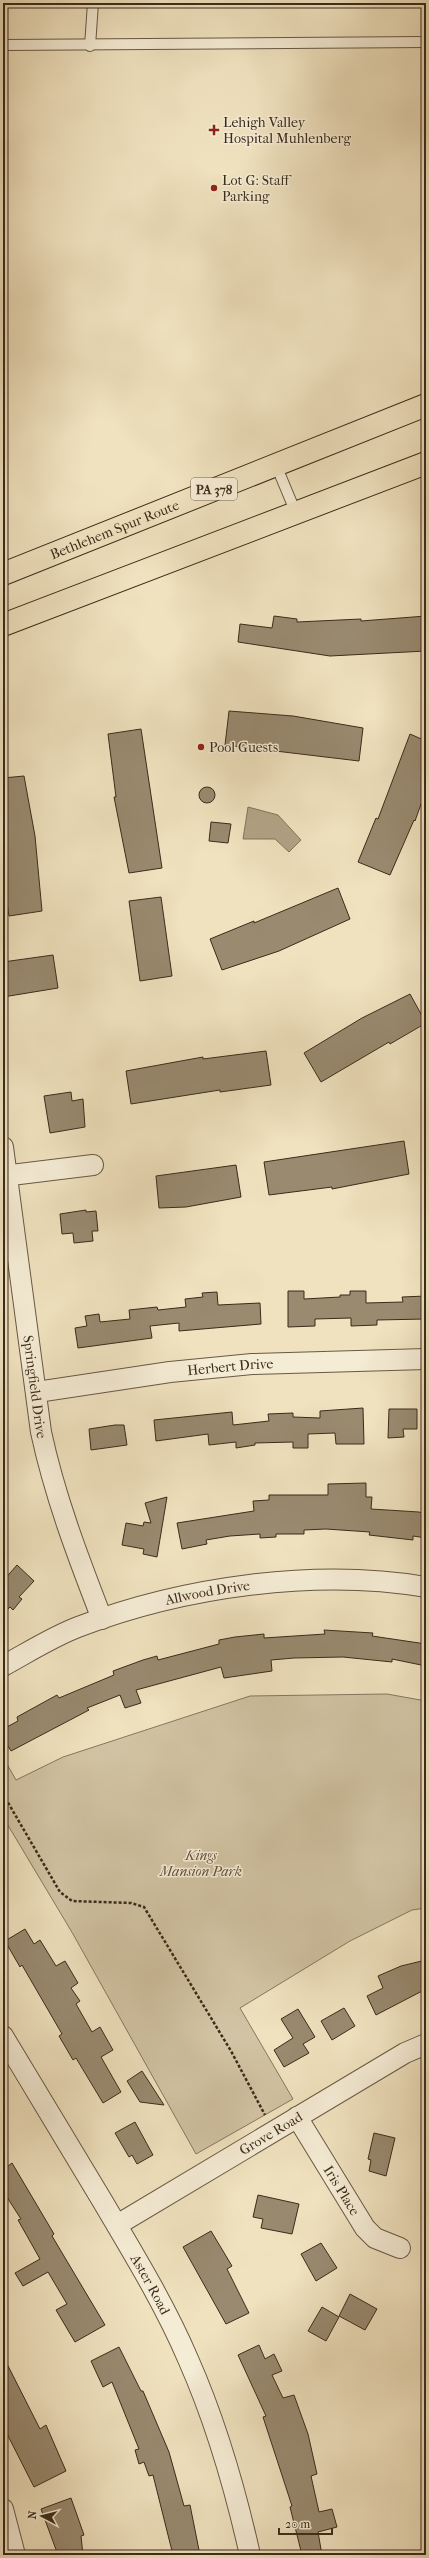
<svg xmlns="http://www.w3.org/2000/svg" width="429" height="2558" viewBox="0 0 429 2558" font-family="'IM FELL French Canon',serif">
<style>
.green{fill:#d1c3a3;stroke:#86775e}
.water{fill:#b2a487;stroke:#82745b}
.building{fill:#998a70;stroke:#3b2b1a}
.lines{fill:none;stroke-linecap:round;stroke-linejoin:round}
.lane-casing{stroke:#685943;stroke-width:12}
.street-casing{stroke:#685943;stroke-width:22}
.highway-casing{stroke:#3b2b1a;stroke-width:24}
.path{stroke:#3b2b1a;stroke-width:2.5;stroke-dasharray:3 2;stroke-linecap:butt}
.lane{stroke:#f5ecd5;stroke-width:10}
.street{stroke:#f5ecd5;stroke-width:20}
.highway{stroke:#f0e2bf;stroke-width:22}
.poi-dot{fill:#8f2418;stroke:#f5ecd5;stroke-width:1.5}
.labels{text-anchor:middle;dominant-baseline:central;stroke-width:3;stroke-linejoin:round;paint-order:stroke}
.shield{fill:#f5ecd5;stroke:#736552;stroke-width:1}
.shield-label{font-size:13px;font-weight:bold;fill:#3b2b1a}
.poi-label{font-size:14px;fill:#3b2b1a;stroke:#f5ecd5;text-anchor:start}
.street-label{font-size:14px;fill:#3b2b1a;stroke:#f5ecd5}
.park-label{font-size:14px;font-style:italic;fill:#60513c;stroke:#f5ecd5}
</style>
<rect width="100%" height="100%" fill="#f0e2bf"/>
<filter id="stains"><feTurbulence type="fractalNoise" baseFrequency=".005" numOctaves="4"/><feColorMatrix values="0 0 0 0 .2 0 0 0 0 .09 0 0 0 0 .02 0 0 0 .5 -.17"/></filter>
<radialGradient id="worn" r=".72"><stop offset=".6" stop-color="#630" stop-opacity="0"/><stop offset="1" stop-color="#630" stop-opacity=".3"/></radialGradient>
<!-- green -->
<polygon class="green" points="387,1694 426,1701 426,1908 412,1910 350,1941 240,2008 293,2099 196,2154 73,1934 3,1817 3,1757 16,1780 63,1757 250,1696"/>
<!-- water -->
<polygon class="water" points="248,807 278,815 301,840 289,852 275,839 243,839"/>
<!-- building -->
<g class="building">
<polygon points="274,616 297,619 297,622 361,619 361,621 426,616 426,651 330,656 238,642 240,624 272,628"/>
<polygon points="229,711 293,716 363,728 359,761 225,745"/>
<polygon points="141,729 162,868 129,873 114,797 116,797 108,734"/>
<polygon points="410,734 426,741 426,790 415,821 414,820 390,875 358,862 376,818 378,819"/>
<polygon points="24,776 35,836 42,911 9,916 3,874 3,778"/>
<circle cx="207" cy="795" r="8"/>
<polygon points="211,822 231,824 228,843 209,841"/>
<polygon points="338,888 350,919 279,951 222,970 210,939 254,921 254,923"/>
<polygon points="161,897 172,976 140,981 129,901"/>
<polygon points="53,955 58,988 3,997 3,962"/>
<polygon points="410,994 426,1023 390,1044 389,1042 321,1082 304,1053 362,1018"/>
<polygon points="266,1051 271,1085 220,1092 220,1090 131,1104 126,1071 203,1057 203,1059"/>
<polygon points="71,1092 72,1101 83,1099 85,1127 50,1133 44,1096"/>
<polygon points="404,1141 409,1174 332,1189 332,1187 269,1195 264,1162"/>
<polygon points="236,1165 241,1197 186,1207 159,1208 156,1176"/>
<polygon points="86,1210 86,1212 96,1211 98,1231 92,1231 93,1241 74,1243 73,1233 62,1234 60,1214"/>
<polygon points="288,1291 304,1291 304,1299 340,1297 340,1295 350,1295 350,1291 366,1291 366,1303 403,1302 402,1297 426,1296 426,1319 377,1320 377,1325 351,1326 351,1318 315,1319 315,1326 288,1327"/>
<polygon points="217,1292 218,1305 260,1303 261,1324 179,1331 179,1323 150,1326 152,1338 78,1348 75,1328 87,1326 85,1316 99,1314 100,1322 130,1319 129,1310 157,1307 158,1310 186,1307 185,1299 203,1297 202,1293"/>
<polygon points="363,1408 364,1444 336,1444 335,1433 308,1434 308,1448 293,1448 293,1442 255,1443 255,1445 236,1448 236,1442 209,1445 208,1434 156,1441 154,1420 232,1412 233,1425 269,1421 268,1414 293,1413 293,1417 320,1418 320,1411"/>
<polygon points="389,1409 417,1409 417,1429 403,1429 404,1437 388,1438"/>
<polygon points="115,1425 124,1425 127,1445 91,1450 89,1429"/>
<polygon points="366,1483 366,1497 372,1497 371,1509 419,1512 426,1514 426,1538 413,1536 413,1540 369,1535 370,1532 326,1529 304,1530 304,1534 276,1534 276,1537 260,1538 260,1534 230,1536 206,1540 207,1544 182,1549 177,1523 254,1511 253,1501 269,1500 269,1495 328,1495 328,1484"/>
<polygon points="167,1497 157,1557 143,1554 144,1549 122,1545 126,1523 143,1526 144,1522 151,1523 145,1503"/>
<polygon points="17,1565 34,1581 19,1597 22,1599 13,1610 10,1607 3,1614 3,1581"/>
<polygon points="324,1630 373,1633 372,1636 426,1644 426,1666 392,1659 392,1662 343,1657 294,1658 271,1660 272,1671 224,1678 221,1667 136,1690 141,1703 125,1708 120,1695 87,1708 89,1710 11,1751 3,1738 3,1729 18,1721 17,1717 57,1695 59,1698 114,1675 113,1671 143,1660 157,1656 158,1660 219,1644 219,1640 235,1637 264,1634 264,1638 325,1634"/>
<polygon points="25,1929 34,1944 40,1940 56,1966 65,1961 78,1983 71,1988 80,2001 76,2004 92,2032 100,2027 113,2050 101,2057 121,2092 103,2103 76,2058 73,2060 59,2036 62,2034 22,1965 20,1967 5,1941"/>
<polygon points="426,1960 426,1989 376,2015 367,1996 383,1988 378,1976 401,1966"/>
<polygon points="344,2008 355,2026 332,2040 321,2021"/>
<polygon points="298,2009 315,2037 303,2044 309,2053 284,2067 274,2050 293,2038 281,2019"/>
<polygon points="142,2071 164,2105 140,2102 127,2081"/>
<polygon points="135,2122 153,2155 137,2164 132,2155 129,2157 115,2133"/>
<polygon points="374,2133 395,2138 386,2176 369,2171 371,2160 368,2159"/>
<polygon points="12,2163 54,2234 52,2236 105,2325 75,2342 56,2310 67,2304 48,2272 23,2286 15,2273 40,2259 18,2220 21,2219 3,2191 3,2170"/>
<polygon points="258,2195 299,2204 292,2234 261,2228 263,2219 253,2217"/>
<polygon points="211,2231 232,2266 227,2269 249,2313 226,2324 183,2247"/>
<polygon points="321,2243 337,2268 316,2281 301,2254"/>
<polygon points="350,2294 377,2309 365,2330 339,2316"/>
<polygon points="322,2307 339,2317 326,2341 308,2331"/>
<polygon points="259,2345 265,2359 274,2354 282,2371 272,2375 283,2398 294,2395 308,2434 317,2474 311,2476 319,2512 332,2509 337,2527 318,2532 322,2555 302,2555 290,2507 292,2506 263,2417 266,2416 238,2355"/>
<polygon points="119,2347 141,2391 143,2391 169,2452 184,2506 190,2505 200,2555 173,2555 153,2475 149,2476 144,2462 139,2464 135,2450 139,2449 112,2382 103,2387 91,2361"/>
<polygon points="3,2356 40,2429 46,2425 66,2471 34,2487 3,2426"/>
<polygon points="71,2498 84,2535 81,2536 83,2555 58,2555 41,2509"/>
</g>
<g class="lines">
<!-- lane casing -->
<g class="lane-casing">
<g id="lane">
<polyline points="3,45 426,42"/>
<polyline points="90,46 93,3"/>
<polyline points="276,465 296,513"/>
</g>
</g>
<!-- street casing -->
<g class="street-casing">
<g id="street">
<path id="s1" d="M3,1147L41,1432C55,1497 78,1557 102,1619"/>
<polyline points="3,1176 93,1165"/>
<path id="s2" d="M37,1392L170,1372L252,1364L426,1359"/>
<path id="s3" d="M3,1666C27,1653 52,1637 78,1627C183,1587 315,1568 426,1587"/>
<path id="s4" d="M3,2036C36,2091 70,2147 103,2202C133,2253 165,2305 188,2359C216,2422 235,2488 250,2555"/>
<path id="s5" d="M297,2117L365,2228L375,2238L400,2248"/>
<path id="s6" d="M117,2225L405,2053L426,2044"/>
<polyline points="3,2509 15,2555"/>
</g>
</g>
<!-- highway casing -->
<g class="highway-casing">
<g id="highway">
<path id="s7" d="M3,574L426,405"/>
<polyline points="3,625 426,463"/>
</g>
</g>
<!-- path -->
<polyline class="path" points="3,1794 60,1892 72,1901 131,1903 144,1907 231,2051 265,2115"/>
<!-- lane -->
<use href="#lane" class="lane"/>
<!-- street -->
<use href="#street" class="street"/>
<!-- highway -->
<use href="#highway" class="highway"/>
</g>
<!-- markers -->
<g class="poi-dot">
<path d="M212 124h4v4h4v4h-4v4h-4v-4h-4v-4h4z"/>
<circle cx="214" cy="188" r="4"/>
<circle cx="201" cy="747" r="4"/>
</g>
<g class="labels">
<!-- shield labels -->
<rect class="shield" x="191" y="478" width="46" height="22" rx="3"/>
<g class="shield-label">
<text x="214" y="489">PA 378</text>
</g>
<!-- poi labels -->
<g class="poi-label">
<text x="223" y="122">Lehigh Valley<tspan x="223" dy="16">Hospital Muhlenberg</tspan></text>
<text x="222" y="180">Lot G: Staff<tspan x="222" dy="16">Parking</tspan></text>
<text x="209" y="747">Pool Guests</text>
</g>
<!-- street labels -->
<g class="street-label">
<text stroke="none"><textPath href="#s7" startOffset="120">Bethlehem Spur Route</textPath></text>
<text stroke="none"><textPath href="#s2" startOffset="195">Herbert Drive</textPath></text>
<text stroke="none"><textPath href="#s1" startOffset="242">Springfield Drive</textPath></text>
<text stroke="none"><textPath href="#s3" startOffset="219">Allwood Drive</textPath></text>
<text stroke="none"><textPath href="#s6" startOffset="179">Grove Road</textPath></text>
<text stroke="none"><textPath href="#s5" startOffset="86">Iris Place</textPath></text>
<text stroke="none"><textPath href="#s4" startOffset="289">Aster Road</textPath></text>
</g>
<!-- park labels -->
<g class="park-label">
<text x="201" y="1855">Kings<tspan x="201" dy="16">Mansion Park</tspan></text>
</g>
</g>
<!-- margin -->
<rect width="429" height="2558" fill="none" stroke="#f0e2bf" stroke-width="16"/>
<rect x="4" y="4" width="421" height="2550" fill="none" stroke="#3b2b1a" stroke-width="2"/>
<rect x="8" y="8" width="413" height="2542" fill="none" stroke="#3b2b1a"/>
<!-- north arrow -->
<g transform="translate(42 2516) rotate(277)" stroke="#f5ecd5" stroke-width="3" paint-order="stroke">
<path d="M0-3L7 15L0 10L-7 15Z" fill="#3b2b1a"/>
<text y="-6" font-size="11" font-weight="bold" text-anchor="middle" fill="#3b2b1a">N</text>
</g>
<!-- scale -->
<path d="M279 2528v6h53v-6" fill="none" stroke="#3b2b1a" stroke-width="2"/>
<text x="285" y="2528" font-size="12" fill="#3b2b1a" stroke="#f5ecd5" stroke-width="3" paint-order="stroke">20 m</text>
<rect width="100%" height="100%" filter="url(#stains)"/>
<rect width="100%" height="100%" fill="url(#worn)"/>
</svg>
